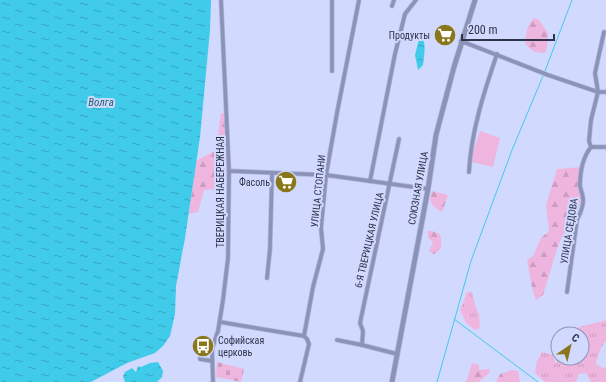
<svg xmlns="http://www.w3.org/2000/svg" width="606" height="382" viewBox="0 0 606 382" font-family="'Roboto Condensed',sans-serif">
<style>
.grass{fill:url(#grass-tufts)}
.forest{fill:url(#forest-firs)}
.cemetery{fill:url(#cemetery-stones)}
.garden{fill:#eeb6df}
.water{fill:url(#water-ripples)}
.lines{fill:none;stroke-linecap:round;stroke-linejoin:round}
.stream{stroke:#40cbea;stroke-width:1}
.minor-casing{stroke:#adb4d7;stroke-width:5}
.tertiary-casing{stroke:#adb4d7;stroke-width:6}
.minor{stroke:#8c93b8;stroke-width:3.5}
.tertiary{stroke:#8c93b8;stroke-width:4.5}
.labels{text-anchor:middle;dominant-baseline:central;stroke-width:4;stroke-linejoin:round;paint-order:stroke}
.poi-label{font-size:10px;fill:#2f334b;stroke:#d1d9fe;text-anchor:end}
.street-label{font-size:10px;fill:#2f334b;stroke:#d1d9fe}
.water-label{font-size:11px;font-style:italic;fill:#275e6b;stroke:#d1d9fe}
</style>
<defs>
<pattern id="grass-tufts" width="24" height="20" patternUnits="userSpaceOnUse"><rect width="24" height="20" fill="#eeb6df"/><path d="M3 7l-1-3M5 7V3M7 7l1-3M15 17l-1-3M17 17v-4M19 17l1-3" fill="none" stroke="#cc9dc1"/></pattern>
<pattern id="forest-firs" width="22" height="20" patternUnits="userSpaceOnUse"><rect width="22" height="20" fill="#eeb6df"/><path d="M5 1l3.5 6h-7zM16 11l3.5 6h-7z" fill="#cc9dc1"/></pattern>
<pattern id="cemetery-stones" width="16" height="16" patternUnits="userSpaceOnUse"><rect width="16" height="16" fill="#eeb6df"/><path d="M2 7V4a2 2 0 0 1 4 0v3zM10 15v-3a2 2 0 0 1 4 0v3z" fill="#cc9dc1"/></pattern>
<pattern id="water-ripples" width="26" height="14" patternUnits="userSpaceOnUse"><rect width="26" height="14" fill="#40cbea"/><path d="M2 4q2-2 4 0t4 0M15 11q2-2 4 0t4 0" fill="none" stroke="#36a5c0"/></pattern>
</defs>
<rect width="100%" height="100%" fill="#d1d9fe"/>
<!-- grass -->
<g class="grass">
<polygon points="467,292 472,292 475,305 479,314 480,328 475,330 466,323 460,310"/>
<path d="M606,320V341C600,347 598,356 596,364L603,368L606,367V382H591L586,373L579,374L576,382H545L535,373L537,361L542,352L553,355L556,364C558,360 555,354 558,350V358H582V334H564L565,327L576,328Z"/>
</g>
<!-- forest -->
<g class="forest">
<path d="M534,18L539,20L548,33C547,40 548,46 546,52C536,54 531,51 525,43C526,34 527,24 534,18Z"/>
<polygon points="221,113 225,114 226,166 224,189 204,190 198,212 189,213 196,161 216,150"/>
<polygon points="581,167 582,199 576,213 559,243 543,295 536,300 533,292 527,260 533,256 541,238 549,231 546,205 557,169"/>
<polygon points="432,191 448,195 442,212 433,206 430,200"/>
<path d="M428,231H432L440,234C442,242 443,252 433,254L429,251L433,242L428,238Z"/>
<polygon points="472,363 479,365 479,370 489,369 490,372 479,382 466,382"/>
<polygon points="512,370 518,371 520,382 496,382 500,374"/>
</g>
<!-- cemetery -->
<polygon class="cemetery" points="217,362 244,369 241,382 216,377"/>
<!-- garden -->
<polygon class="garden" points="480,131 500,138 493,167 472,162 472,155"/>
<!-- water -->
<g class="water">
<polygon points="0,0 211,0 210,30 200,137 185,238 176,286 175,314 170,336 163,346 155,353 127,363 91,382 0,382"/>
<path d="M419,39H423C426,47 424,56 423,65L418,70L415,55Z"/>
<polygon points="158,362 163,371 162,377 157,382 125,382 123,376 125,372 132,368 136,372 138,366 141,367 150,363"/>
</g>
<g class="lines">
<!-- stream -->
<g class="stream">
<polyline points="545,71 572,0"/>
<polyline points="454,319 538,382"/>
<polyline points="437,382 471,261 512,150 543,76"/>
</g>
<!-- minor casing -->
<g class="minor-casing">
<g id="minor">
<polyline points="332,0 332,71"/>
<polyline points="392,6 394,0"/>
<polyline points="461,41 548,75 598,92 606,92"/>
<polyline points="591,147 589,141 591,120 598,92 595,73 604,32"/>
<polyline points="591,147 606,147"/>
<polyline points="229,171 326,175 428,189"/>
<path d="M469,172C471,132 484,92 497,54"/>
<polyline points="370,181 395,54 405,14 416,0"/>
<polyline points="267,278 270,249 272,173"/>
<path d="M567,292L577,220C580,214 584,206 583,199C583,195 581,191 580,186C580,173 583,157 591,147"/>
<polyline points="220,322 304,336"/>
<polyline points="337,340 362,345 397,354"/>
<polyline points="362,345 363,331 360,323 399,139"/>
<polyline points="212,349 202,349 200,359 212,361"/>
<polyline points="213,382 212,349 218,331 223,300 228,258 229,171 221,0"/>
<polyline points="300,382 309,344 307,339 304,336 313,287 323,249 321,228 326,175 337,113 359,0"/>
</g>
</g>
<!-- tertiary casing -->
<g class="tertiary-casing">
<polyline id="tertiary" points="392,382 428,189 436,135 454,67 475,0"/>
</g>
<!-- minor -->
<use href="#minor" class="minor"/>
<!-- tertiary -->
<use href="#tertiary" class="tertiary"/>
</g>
<!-- icons -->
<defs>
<g id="supermarket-disc" transform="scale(1.15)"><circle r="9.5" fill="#8a771b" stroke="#d1d9fe"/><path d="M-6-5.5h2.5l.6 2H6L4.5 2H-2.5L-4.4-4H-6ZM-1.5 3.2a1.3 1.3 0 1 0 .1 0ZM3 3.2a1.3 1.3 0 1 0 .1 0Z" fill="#fff"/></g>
<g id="bus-disc" transform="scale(1.15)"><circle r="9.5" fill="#8a771b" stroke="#d1d9fe"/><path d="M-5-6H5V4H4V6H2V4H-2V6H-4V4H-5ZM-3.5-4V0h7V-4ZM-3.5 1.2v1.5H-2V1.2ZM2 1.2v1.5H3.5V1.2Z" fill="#fff"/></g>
</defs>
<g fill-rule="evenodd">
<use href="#supermarket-disc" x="445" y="35"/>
<use href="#supermarket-disc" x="286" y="182"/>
<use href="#bus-disc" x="203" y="346"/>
</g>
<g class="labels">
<!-- poi labels -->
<g class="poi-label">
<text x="430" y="35">Продукты</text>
<text x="270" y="182">Фасоль</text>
<text x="218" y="340" text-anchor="start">Софийская<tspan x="218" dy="12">церковь</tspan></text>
</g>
<!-- street labels -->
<g class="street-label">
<text transform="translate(418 188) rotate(-80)">СОЮЗНАЯ УЛИЦА</text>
<text transform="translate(318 191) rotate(-84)">УЛИЦА СТОПАНИ</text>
<text transform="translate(220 192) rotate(-90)">ТВЕРИЦКАЯ НАБЕРЕЖНАЯ</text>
<text transform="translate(569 231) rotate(-81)">УЛИЦА СЕДОВА</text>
<text transform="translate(369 240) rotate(-77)">6-Я ТВЕРИЦКАЯ УЛИЦА</text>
</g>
<!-- water labels -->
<g class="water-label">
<text x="101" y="102">Волга</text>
</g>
</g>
<!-- north arrow -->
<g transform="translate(570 346) rotate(34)"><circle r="19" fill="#d1d9fe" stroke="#9097b6"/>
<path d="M0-3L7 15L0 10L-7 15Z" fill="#8a771b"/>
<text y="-6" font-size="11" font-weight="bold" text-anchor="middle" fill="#2f334b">С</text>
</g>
<!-- scale -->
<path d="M462 34v6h92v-6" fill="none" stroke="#2f334b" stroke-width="2"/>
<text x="468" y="34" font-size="12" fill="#2f334b" stroke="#d1d9fe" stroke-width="3" paint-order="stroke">200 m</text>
</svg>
